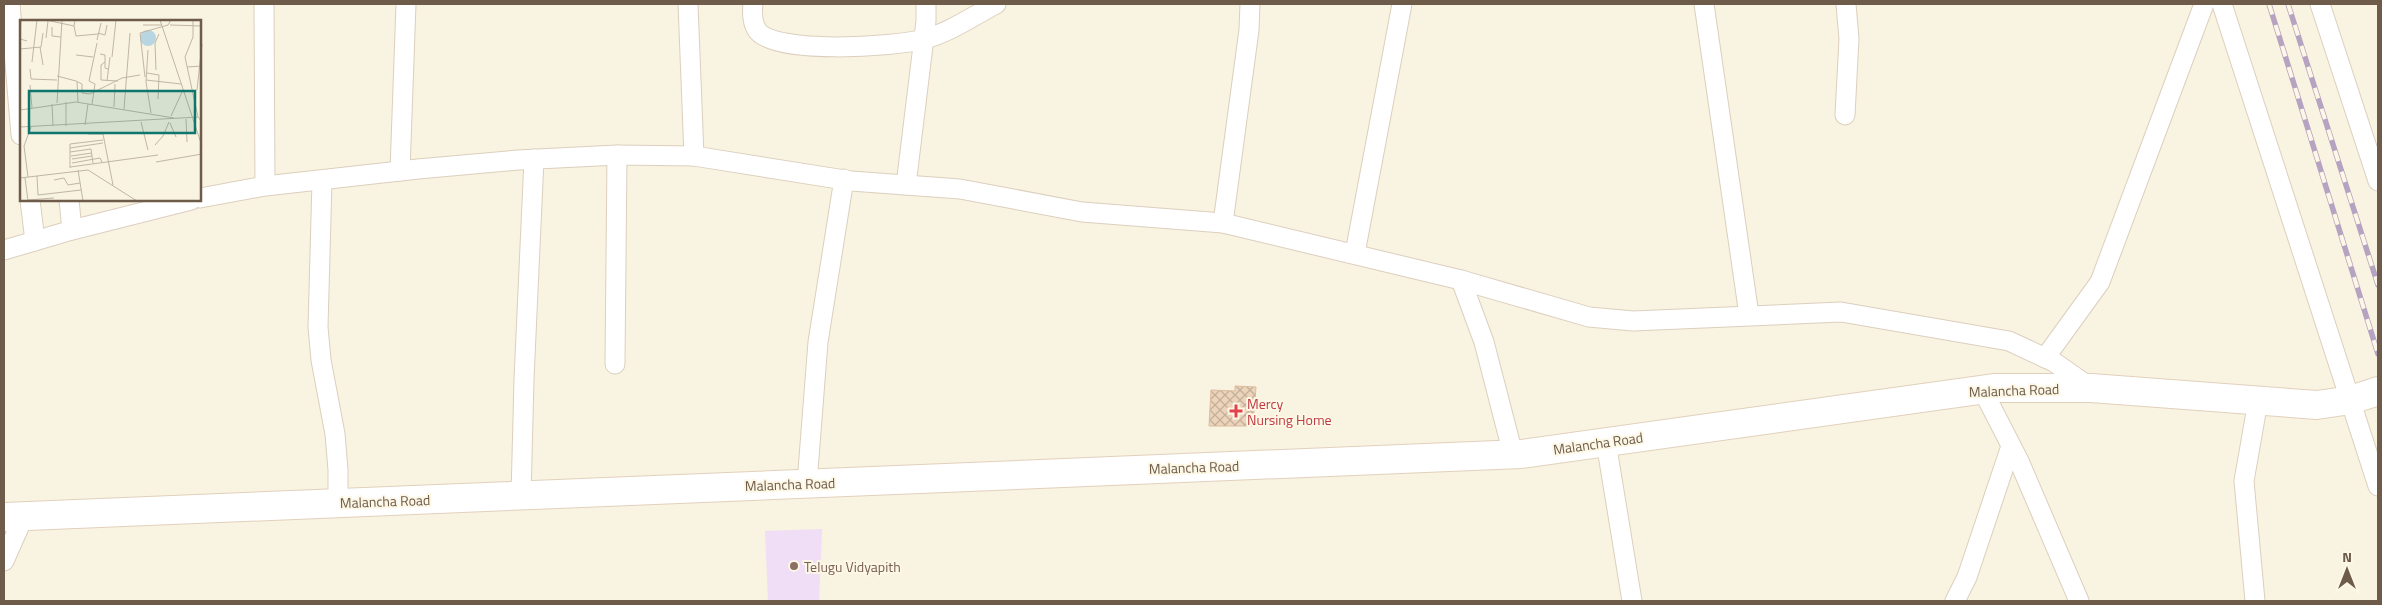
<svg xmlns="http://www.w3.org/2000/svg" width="2382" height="605" viewBox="0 0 2382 605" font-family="'Titillium Web',sans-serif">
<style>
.education{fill:#efdef5}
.building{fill:url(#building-cross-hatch);stroke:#ddbc9d}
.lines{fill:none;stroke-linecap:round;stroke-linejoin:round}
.street-casing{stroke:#dccfbe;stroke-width:21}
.secondary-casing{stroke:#e1d1bc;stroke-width:30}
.street{stroke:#fff;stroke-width:19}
.secondary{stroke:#fff;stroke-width:28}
.rail-casing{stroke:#b6a2c1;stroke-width:5.5}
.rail{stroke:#fdf7e6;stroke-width:4;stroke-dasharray:11;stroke-linecap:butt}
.health-dot{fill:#e0444e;stroke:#fdf7e6;stroke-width:2}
.education-dot{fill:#8d6e63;stroke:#fdf7e6;stroke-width:2}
.labels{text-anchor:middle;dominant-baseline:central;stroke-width:4;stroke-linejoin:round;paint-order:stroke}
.street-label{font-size:14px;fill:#6e5b4a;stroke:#fdf7e6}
.health-label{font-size:14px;fill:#be3a42;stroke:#fdf7e6;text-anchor:start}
.education-label{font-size:14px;fill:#785e54;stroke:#fdf7e6;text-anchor:start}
.inset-road{fill:none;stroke:#c1b6a5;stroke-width:1}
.view{fill:#0f766e;fill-opacity:0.15;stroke:#0f766e;stroke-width:2.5}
.inset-edge{fill:none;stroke:#6e5b4a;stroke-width:2.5}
</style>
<defs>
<pattern id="building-cross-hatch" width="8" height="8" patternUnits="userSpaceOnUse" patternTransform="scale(1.25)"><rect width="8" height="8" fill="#ecd4bb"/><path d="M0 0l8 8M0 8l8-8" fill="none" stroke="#c3af9a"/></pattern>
</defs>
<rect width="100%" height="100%" fill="#f9f3e1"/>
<!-- education -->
<polygon class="education" points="822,529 819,601 768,601 765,531"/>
<!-- building -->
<polygon class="building" points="1235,386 1256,387 1253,426 1209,426 1211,390 1235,391"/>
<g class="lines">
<!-- street casing -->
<g class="street-casing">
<g id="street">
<polyline points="10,4 21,135"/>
<polyline points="264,4 265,186"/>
<polyline points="688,4 694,156"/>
<path d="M753,4C752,12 752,22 757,30C773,55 895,47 924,39C949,33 973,16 996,4"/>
<polyline points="1704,4 1749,315"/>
<polyline points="2222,4 2378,486"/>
<polyline points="2320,4 2378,181"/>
<polyline points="1845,115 1849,39 1846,4"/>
<polyline points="400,171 406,4"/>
<polyline points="322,181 318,327 321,360 335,434 338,470 338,503"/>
<polyline points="906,185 926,21 926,4"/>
<polyline points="200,198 265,186 418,169 518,160 617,155 694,156 851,181 960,189 1082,212 1223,223 1461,280 1589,317 1633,321 1841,312 2009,341 2054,362 2091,388"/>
<polyline points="30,200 35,241"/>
<polyline points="69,200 72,230"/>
<polyline points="1223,223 1249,30 1250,4"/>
<polyline points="4,250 72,230 191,200"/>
<polyline points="1355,253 1402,4"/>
<polyline points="1461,280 1484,342 1513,454"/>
<polyline points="2045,358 2100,282 2204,4"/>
<polyline points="615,364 617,155"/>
<polyline points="1982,389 2019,461 2079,601"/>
<polyline points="1606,442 1632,601"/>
<polyline points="807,483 818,342 844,179"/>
<polyline points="521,496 524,379 534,159"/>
<polyline points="4,561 24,516"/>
<polyline points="1955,601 1967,577 2011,446"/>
<polyline points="2255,601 2244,481 2258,401"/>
</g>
</g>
<!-- secondary casing -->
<g class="secondary-casing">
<polyline id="secondary" points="4,517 1521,454 1994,388 2091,388 2317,405 2351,400 2378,391"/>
</g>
<!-- street -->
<use href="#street" class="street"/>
<!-- secondary -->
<use href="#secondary" class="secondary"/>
<!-- rail casing -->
<g class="rail-casing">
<g id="rail">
<polyline points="2269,4 2378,354"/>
<polyline points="2288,4 2378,285"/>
</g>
</g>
<!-- rail -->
<use href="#rail" class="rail"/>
</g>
<!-- markers -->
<path class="health-dot" d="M1233.5 403.5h5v5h5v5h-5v5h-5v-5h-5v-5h5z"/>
<circle class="education-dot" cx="794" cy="566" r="5"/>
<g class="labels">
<!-- street labels -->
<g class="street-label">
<text transform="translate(2014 390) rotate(-2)">Malancha Road</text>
<text transform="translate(1598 443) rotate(-8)">Malancha Road</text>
<text transform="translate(1194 467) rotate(-2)">Malancha Road</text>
<text transform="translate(790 484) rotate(-2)">Malancha Road</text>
<text transform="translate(385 501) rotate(-2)">Malancha Road</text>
</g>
<!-- health labels -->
<g class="health-label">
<text x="1247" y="403">Mercy<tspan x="1247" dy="16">Nursing Home</tspan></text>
</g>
<!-- education labels -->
<g class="education-label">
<text x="804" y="566">Telugu Vidyapith</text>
</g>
</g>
<!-- overview -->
<g transform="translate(20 20)">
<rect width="181" height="181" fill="#f9f3e1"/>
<path d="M120 18a8 8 0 1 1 16 0a8 8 0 1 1-16 0Z" fill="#b8d6e1"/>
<path class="inset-road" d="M1,0L0,19L7,21M26,0L54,6L55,0M140,0L182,126M173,0V17L165,37L178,97M123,5H142M150,5L182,6M54,6L56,16L78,14M32,7V16L41,17M78,13L85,15L87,5M26,18L28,1M77,20L81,3M20,27L23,45M0,29L21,27L23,13M128,30L126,62L131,93M80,34L85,35V48L88,49M56,35L73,37M92,37L96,0M12,42L17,0M85,42L81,45V60L98,61M167,47L182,46M10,49L11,59L37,60M136,50L135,23L139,14M127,53L139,55L138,79M37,56L56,61L62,64V73L70,74L102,58L120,55M125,57L120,13L148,5L151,0M126,60L161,64M87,61L90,37M57,62L58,82M10,65L12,88M177,70L182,24M37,83L42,0M32,84L33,106M72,84L75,64L69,61L77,23M94,87L95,64M104,89L110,13M0,90L56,82L154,98M151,96L163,70M166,99L167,122M121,102L128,130M150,103L156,117M65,105L68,84M46,106V82M0,107L178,97L182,102M68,114H83L93,165M135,125L143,116L149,102M50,128L83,123M50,132L71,129L73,143M51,136L72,133M52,139L72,136M136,142L182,134M52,143L80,138L82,142M50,147L138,135M50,148V124L83,120M58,150L63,181M17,156L18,175M8,157L4,126L11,107M0,158L68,150L117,181M5,158L8,181M34,160L44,158L48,165L60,163M18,175L61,170M8,180L34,178"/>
<path class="view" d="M9,71H175V113H9Z"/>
<rect width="181" height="181" class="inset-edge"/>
</g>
<!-- border -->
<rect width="2382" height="605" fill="none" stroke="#6e5b4a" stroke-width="10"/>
<!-- north arrow -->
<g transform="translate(2347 570)" stroke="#fdf7e6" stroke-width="4" paint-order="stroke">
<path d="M0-4L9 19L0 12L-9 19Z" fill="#6e5b4a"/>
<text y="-8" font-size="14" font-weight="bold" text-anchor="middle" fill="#6e5b4a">N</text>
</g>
</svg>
